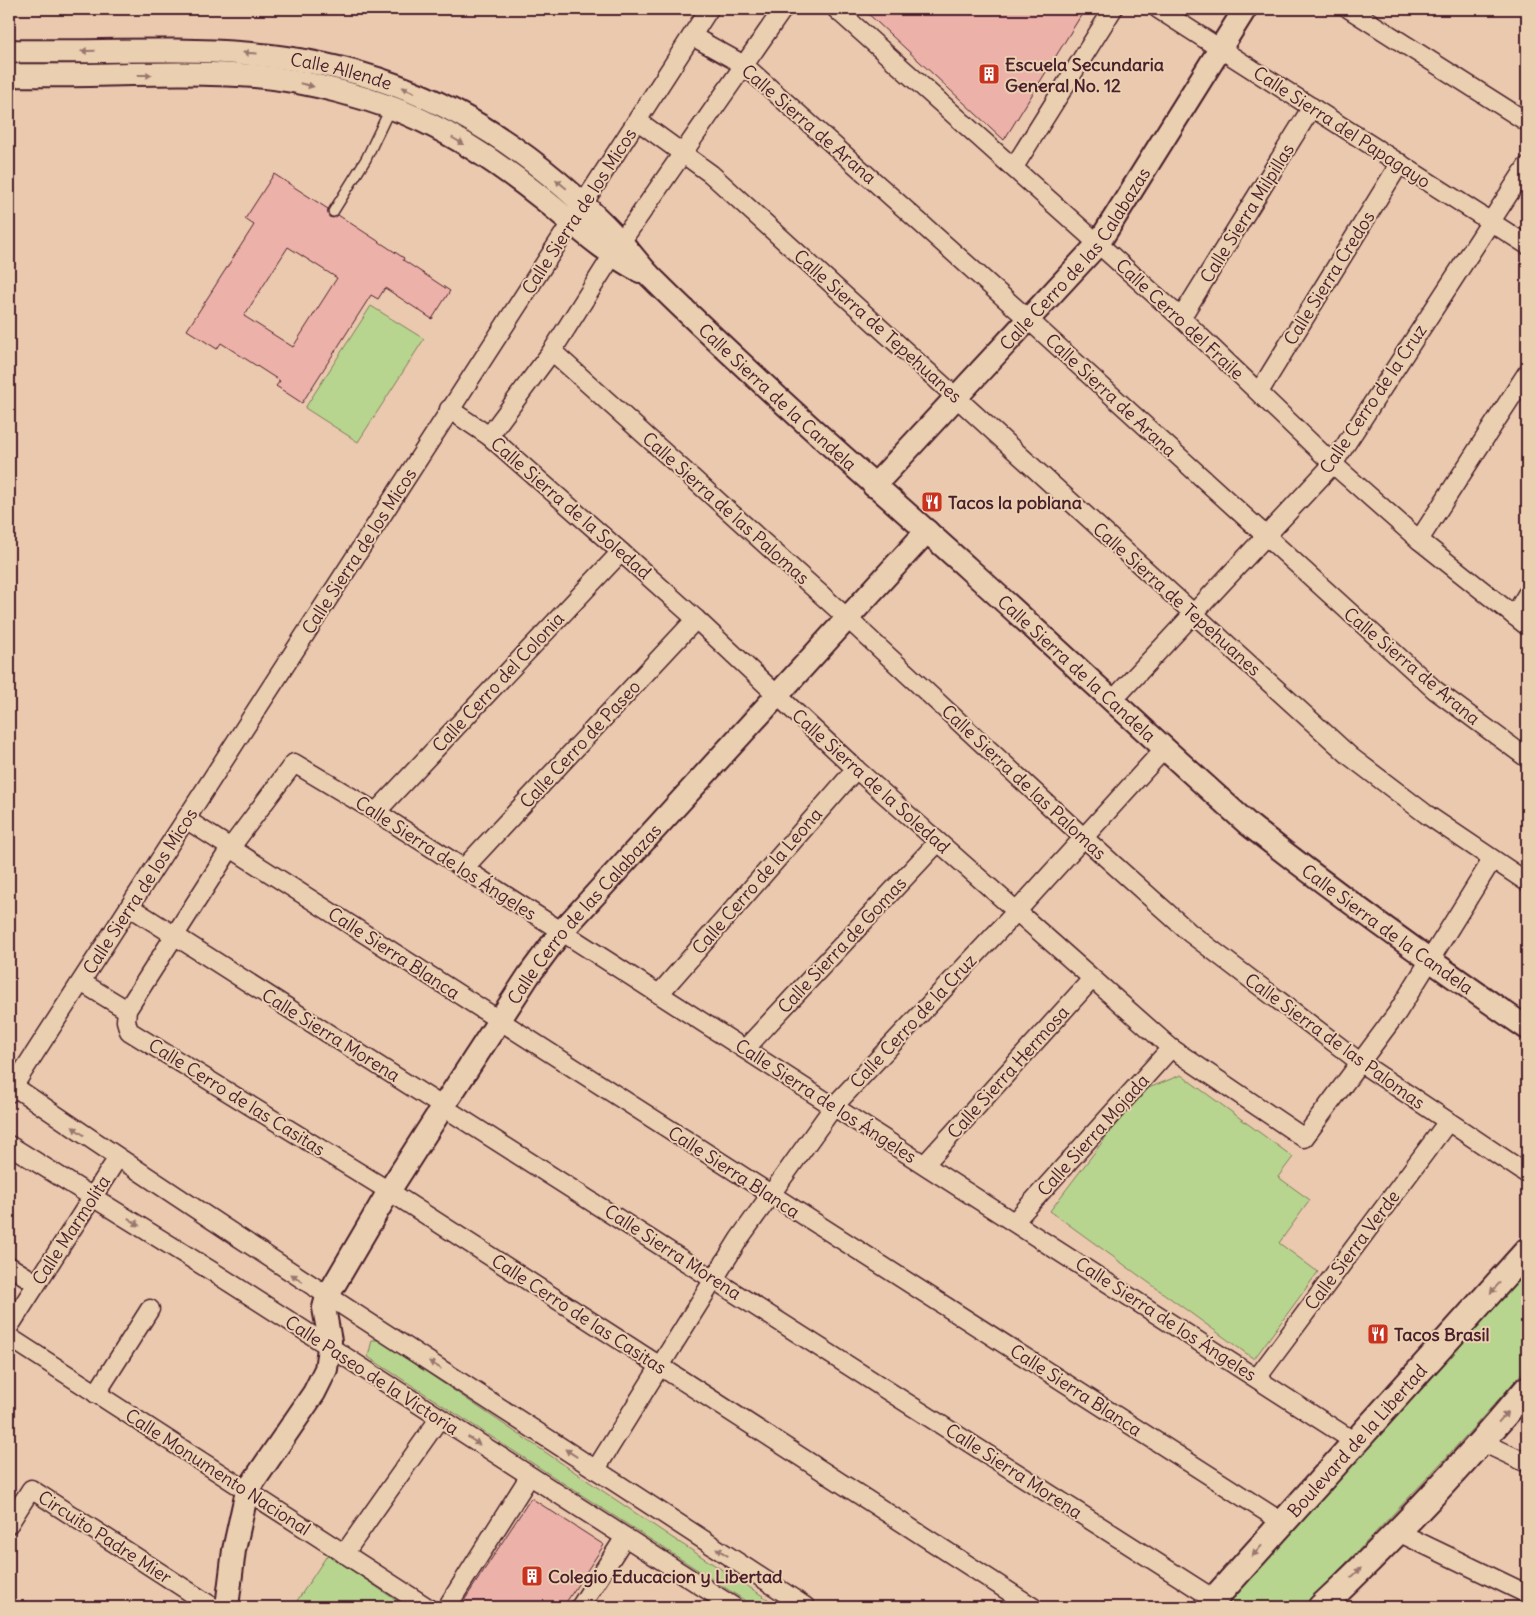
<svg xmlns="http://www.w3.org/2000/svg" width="1536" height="1616" viewBox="0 0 1536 1616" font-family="Delius,sans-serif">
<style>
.green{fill:#b7d58e;stroke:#807a5c}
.building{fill:#ecb1a9;stroke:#4a1f2b;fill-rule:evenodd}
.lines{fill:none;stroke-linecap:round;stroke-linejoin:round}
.service-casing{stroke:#4a1f2b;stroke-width:12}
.minor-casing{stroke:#4a1f2b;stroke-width:21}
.tertiary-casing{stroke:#4a1f2b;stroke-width:26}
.secondary-casing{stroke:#4a1f2b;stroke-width:29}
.service{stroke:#eacfb1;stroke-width:9}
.minor{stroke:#eacfb1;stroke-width:18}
.tertiary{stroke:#eacfb1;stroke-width:22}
.secondary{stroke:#eacfb1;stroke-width:25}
.oneway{fill:#9a776e}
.labels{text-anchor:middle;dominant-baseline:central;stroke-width:4;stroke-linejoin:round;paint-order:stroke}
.poi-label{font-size:18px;font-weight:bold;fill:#4a1f2b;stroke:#eacfb1;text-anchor:start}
.street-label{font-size:18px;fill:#4a1f2b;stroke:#eacfb1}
</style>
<rect width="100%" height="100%" fill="#eac9af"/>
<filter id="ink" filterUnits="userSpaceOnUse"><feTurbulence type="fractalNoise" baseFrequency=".02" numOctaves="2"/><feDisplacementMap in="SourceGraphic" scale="10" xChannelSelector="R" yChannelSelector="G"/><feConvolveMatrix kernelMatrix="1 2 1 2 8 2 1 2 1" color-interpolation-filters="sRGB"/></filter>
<g filter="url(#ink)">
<!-- green -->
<g class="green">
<polygon points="371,306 424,339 358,442 305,408"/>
<polygon points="1181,1075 1293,1157 1278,1177 1310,1200 1279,1243 1318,1272 1254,1359 1050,1211 1141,1091"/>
<path d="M1527,1266V1367C1455,1450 1380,1529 1303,1607H1214Z"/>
<polygon points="372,1340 379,1340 671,1537 780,1607 755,1607 368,1357"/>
<polygon points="328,1554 406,1607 293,1607"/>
</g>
<!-- building -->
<g class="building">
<polygon points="863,9 1085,9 1004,140"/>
<path d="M274,174L328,209L329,217L333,218L338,215L404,258L403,260L450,291L432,319L385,288L378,299L371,295L302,403L276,386L280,381L221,343L217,349L187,330L254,225L245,219ZM288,247L337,278L293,347L244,316Z"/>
<polygon points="531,1498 604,1545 563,1607 460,1607"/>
</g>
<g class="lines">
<!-- service casing -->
<g class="service-casing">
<polyline id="service" points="333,212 366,159 390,109"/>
</g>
<!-- minor casing -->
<g class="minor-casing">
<g id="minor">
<polyline points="836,9 1181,318 1333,464 1419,540 1527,626"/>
<polyline points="1158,9 1527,245"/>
<polyline points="1349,9 1527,122"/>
<polyline points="692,36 744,65 1029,320 1435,690 1527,758"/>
<polyline points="638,121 711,174 1351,757 1426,814 1527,882"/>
<polyline points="1014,167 1113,9"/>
<polyline points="1181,318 1312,107"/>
<polyline points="552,351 846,617 1083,837 1190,933 1361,1063 1527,1174"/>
<polyline points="1259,392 1400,163"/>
<polyline points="449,409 489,436 621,552 696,619 856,769 1171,1048 1304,1138 1397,1013 1492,860"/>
<polyline points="489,436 552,351 621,242 783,9"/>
<polyline points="1419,540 1527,373"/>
<polyline points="1514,616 1527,594"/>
<polyline points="1113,700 1333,464 1527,166"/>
<polyline points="376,812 621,552"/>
<polyline points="187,820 1282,1522"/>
<polyline points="463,869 696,619"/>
<polyline points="130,907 1214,1599"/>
<polyline points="81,982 127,1010"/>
<polyline points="659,994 856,769"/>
<polyline points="745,1049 938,842"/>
<path d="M9,1083C271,1263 541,1432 806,1607"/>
<polyline points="9,1093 709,9"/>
<polyline points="9,1145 218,1275 734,1607"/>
<polyline points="925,1164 1092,979"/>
<polyline points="1015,1221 1171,1048"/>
<polyline points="9,1266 36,1283"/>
<polyline points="9,1327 117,1159"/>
<polyline points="9,1337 427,1607"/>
<polyline points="1257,1378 1447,1123"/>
<polyline points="96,1394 150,1309"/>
<polyline points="1482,1442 1527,1463"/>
<polyline points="596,1469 739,1239 834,1106 1017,911 1164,749"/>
<polyline points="9,1524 31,1489 213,1607"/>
<polyline points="1398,1532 1527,1594"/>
<polyline points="344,1554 439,1419"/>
<polyline points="447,1607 529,1477"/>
<polyline points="580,1607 625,1537"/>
<polyline points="1033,1607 389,1191 129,1031 126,1021 127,1010 231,847 294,763 376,812 1355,1442"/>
</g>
</g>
<!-- tertiary casing -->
<g class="tertiary-casing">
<g id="tertiary">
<path id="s1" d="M9,51C143,54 265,37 395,85C483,117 556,173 620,241C632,254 642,269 655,281C684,310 714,338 744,366C818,436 895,502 971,571C1064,655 1155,741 1248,824C1340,897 1431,962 1527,1028"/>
<path d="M9,75C91,77 173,70 255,76C305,80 377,99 423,121C465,141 507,170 543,199C575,225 604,252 640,271"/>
<path id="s2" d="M874,486L1098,244L1245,9"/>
<path id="s3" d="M227,1607L234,1550L247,1491L314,1393L326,1369L330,1341L324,1308L327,1297L389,1191L444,1105L529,975L561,932L927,531"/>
</g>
</g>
<!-- secondary casing -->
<g class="secondary-casing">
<g id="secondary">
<path id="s4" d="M1207,1607L1527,1251"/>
<path d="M1321,1607C1394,1539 1462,1465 1527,1389"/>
</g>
</g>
<!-- service -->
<use href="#service" class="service"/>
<!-- minor -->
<use href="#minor" class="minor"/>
<!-- tertiary -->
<use href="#tertiary" class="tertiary"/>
<!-- secondary -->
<use href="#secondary" class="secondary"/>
</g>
<!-- one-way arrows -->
<defs><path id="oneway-solid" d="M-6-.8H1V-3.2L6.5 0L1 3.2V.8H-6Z" transform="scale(1.25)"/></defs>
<g class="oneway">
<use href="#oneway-solid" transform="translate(88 51) rotate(179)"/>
<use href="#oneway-solid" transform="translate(250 53) rotate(-177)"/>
<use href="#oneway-solid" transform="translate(145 75)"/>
<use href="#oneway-solid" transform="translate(307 85) rotate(14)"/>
<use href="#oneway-solid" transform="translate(408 90) rotate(-158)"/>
<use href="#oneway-solid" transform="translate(458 141) rotate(30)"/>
<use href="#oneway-solid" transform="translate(561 184) rotate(-140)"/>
<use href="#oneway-solid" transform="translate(78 1131) rotate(-145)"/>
<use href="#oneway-solid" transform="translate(134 1222) rotate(33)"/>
<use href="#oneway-solid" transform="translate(297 1278) rotate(-147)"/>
<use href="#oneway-solid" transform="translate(1495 1288) rotate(132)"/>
<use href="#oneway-solid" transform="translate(435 1365) rotate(-148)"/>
<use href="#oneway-solid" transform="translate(1503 1417) rotate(-49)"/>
<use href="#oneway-solid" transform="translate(474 1441) rotate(33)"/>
<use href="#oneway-solid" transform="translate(571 1453) rotate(-147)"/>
<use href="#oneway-solid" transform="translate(1257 1551) rotate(132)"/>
<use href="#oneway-solid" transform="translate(722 1552) rotate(-147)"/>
<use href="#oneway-solid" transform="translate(1356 1573) rotate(-44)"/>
</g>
</g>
<!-- icons -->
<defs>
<g id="building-square" transform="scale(1.125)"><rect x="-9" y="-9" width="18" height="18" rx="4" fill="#c8321e" stroke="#eacfb1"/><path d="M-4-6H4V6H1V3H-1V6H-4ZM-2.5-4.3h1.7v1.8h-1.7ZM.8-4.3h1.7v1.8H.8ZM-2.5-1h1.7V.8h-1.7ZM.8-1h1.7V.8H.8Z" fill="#fff"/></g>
<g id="restaurant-square" transform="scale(1.125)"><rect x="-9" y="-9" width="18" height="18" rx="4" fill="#c8321e" stroke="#eacfb1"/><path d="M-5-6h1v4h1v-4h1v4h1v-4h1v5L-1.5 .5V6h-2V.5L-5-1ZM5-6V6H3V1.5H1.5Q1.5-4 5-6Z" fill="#fff"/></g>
</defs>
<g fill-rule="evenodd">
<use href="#building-square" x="989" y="74"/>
<use href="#restaurant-square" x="932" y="502"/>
<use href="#restaurant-square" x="1378" y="1334"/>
<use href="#building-square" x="532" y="1576"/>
</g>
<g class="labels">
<!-- poi labels -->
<g class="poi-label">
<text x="1005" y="64">Escuela Secundaria<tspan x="1005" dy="21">General No. 12</tspan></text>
<text x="948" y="502">Tacos la poblana</text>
<text x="1394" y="1334">Tacos Brasil</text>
<text x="548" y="1576">Colegio Educacion y Libertad</text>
</g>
<!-- street labels -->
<g class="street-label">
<text stroke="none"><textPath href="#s1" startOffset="334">Calle Allende</textPath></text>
<text transform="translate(809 124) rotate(41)">Calle Sierra de Arana</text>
<text transform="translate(1342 127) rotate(33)">Calle Sierra del Papagayo</text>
<text transform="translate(579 211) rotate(-57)">Calle Sierra de los Micos</text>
<text transform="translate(1247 213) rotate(-58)">Calle Sierra Milpillas</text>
<text stroke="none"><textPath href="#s2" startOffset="304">Calle Cerro de las Calabazas</textPath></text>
<text transform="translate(1329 278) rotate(-58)">Calle Sierra Credos</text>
<text transform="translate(1180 319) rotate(43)">Calle Cerro del Fraile</text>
<text transform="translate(878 326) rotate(42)">Calle Sierra de Tepehuanes</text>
<text transform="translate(1111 395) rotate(43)">Calle Sierra de Arana</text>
<text stroke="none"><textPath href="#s1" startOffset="888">Calle Sierra de la Candela</textPath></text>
<text transform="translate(1373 399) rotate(-56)">Calle Cerro de la Cruz</text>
<text transform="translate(571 508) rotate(41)">Calle Sierra de la Soledad</text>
<text transform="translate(726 508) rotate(42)">Calle Sierra de las Palomas</text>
<text transform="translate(359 551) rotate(-57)">Calle Sierra de los Micos</text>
<text transform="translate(1177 599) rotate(42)">Calle Sierra de Tepehuanes</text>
<text transform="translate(1412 666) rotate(40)">Calle Sierra de Arana</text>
<text stroke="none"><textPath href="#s1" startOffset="1292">Calle Sierra de la Candela</textPath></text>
<text transform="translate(498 682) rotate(-47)">Calle Cerro del Colonia</text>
<text transform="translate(580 744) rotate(-47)">Calle Cerro de Paseo</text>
<text transform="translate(871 781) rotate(42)">Calle Sierra de la Soledad</text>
<text transform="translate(1024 782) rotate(43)">Calle Sierra de las Palomas</text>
<text transform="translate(446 858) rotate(33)">Calle Sierra de los Ángeles</text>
<text transform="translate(757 881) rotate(-49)">Calle Cerro de la Leona</text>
<text transform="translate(140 891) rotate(-57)">Calle Sierra de los Micos</text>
<text stroke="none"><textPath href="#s3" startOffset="799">Calle Cerro de las Calabazas</textPath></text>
<text stroke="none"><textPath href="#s1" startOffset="1698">Calle Sierra de la Candela</textPath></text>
<text transform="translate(842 945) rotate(-47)">Calle Sierra de Gomas</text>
<text transform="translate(394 953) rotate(33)">Calle Sierra Blanca</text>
<text transform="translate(913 1021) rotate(-47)">Calle Cerro de la Cruz</text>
<text transform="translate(331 1035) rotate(32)">Calle Sierra Morena</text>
<text transform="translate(1335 1041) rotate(36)">Calle Sierra de las Palomas</text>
<text transform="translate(1008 1072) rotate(-48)">Calle Sierra Hermosa</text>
<text transform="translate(237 1097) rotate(32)">Calle Cerro de las Casitas</text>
<text transform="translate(826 1101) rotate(33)">Calle Sierra de los Ángeles</text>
<text transform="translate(1093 1135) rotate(-48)">Calle Sierra Mojada</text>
<text transform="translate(734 1172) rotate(33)">Calle Sierra Blanca</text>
<text transform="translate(71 1230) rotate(-57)">Calle Marmolita</text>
<text transform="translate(1352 1250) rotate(-53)">Calle Sierra Verde</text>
<text transform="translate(673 1252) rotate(33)">Calle Sierra Morena</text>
<text transform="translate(579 1314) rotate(33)">Calle Cerro de las Casitas</text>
<text transform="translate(1166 1319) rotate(33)">Calle Sierra de los Ángeles</text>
<text transform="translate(372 1375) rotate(33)">Calle Paseo de la Victoria</text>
<text transform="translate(1076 1390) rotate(33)">Calle Sierra Blanca</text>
<text stroke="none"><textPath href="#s4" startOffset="224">Boulevard de la Libertad</textPath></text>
<text transform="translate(1014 1471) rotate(33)">Calle Sierra Morena</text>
<text transform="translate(218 1472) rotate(33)">Calle Monumento Nacional</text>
<text transform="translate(105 1537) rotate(33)">Circuito Padre Mier</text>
</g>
</g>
<!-- margin -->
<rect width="1536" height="1616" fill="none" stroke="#eacfb1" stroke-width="30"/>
<rect x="15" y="15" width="1506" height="1586" fill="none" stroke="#4a1f2b" stroke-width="2" filter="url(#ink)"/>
</svg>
